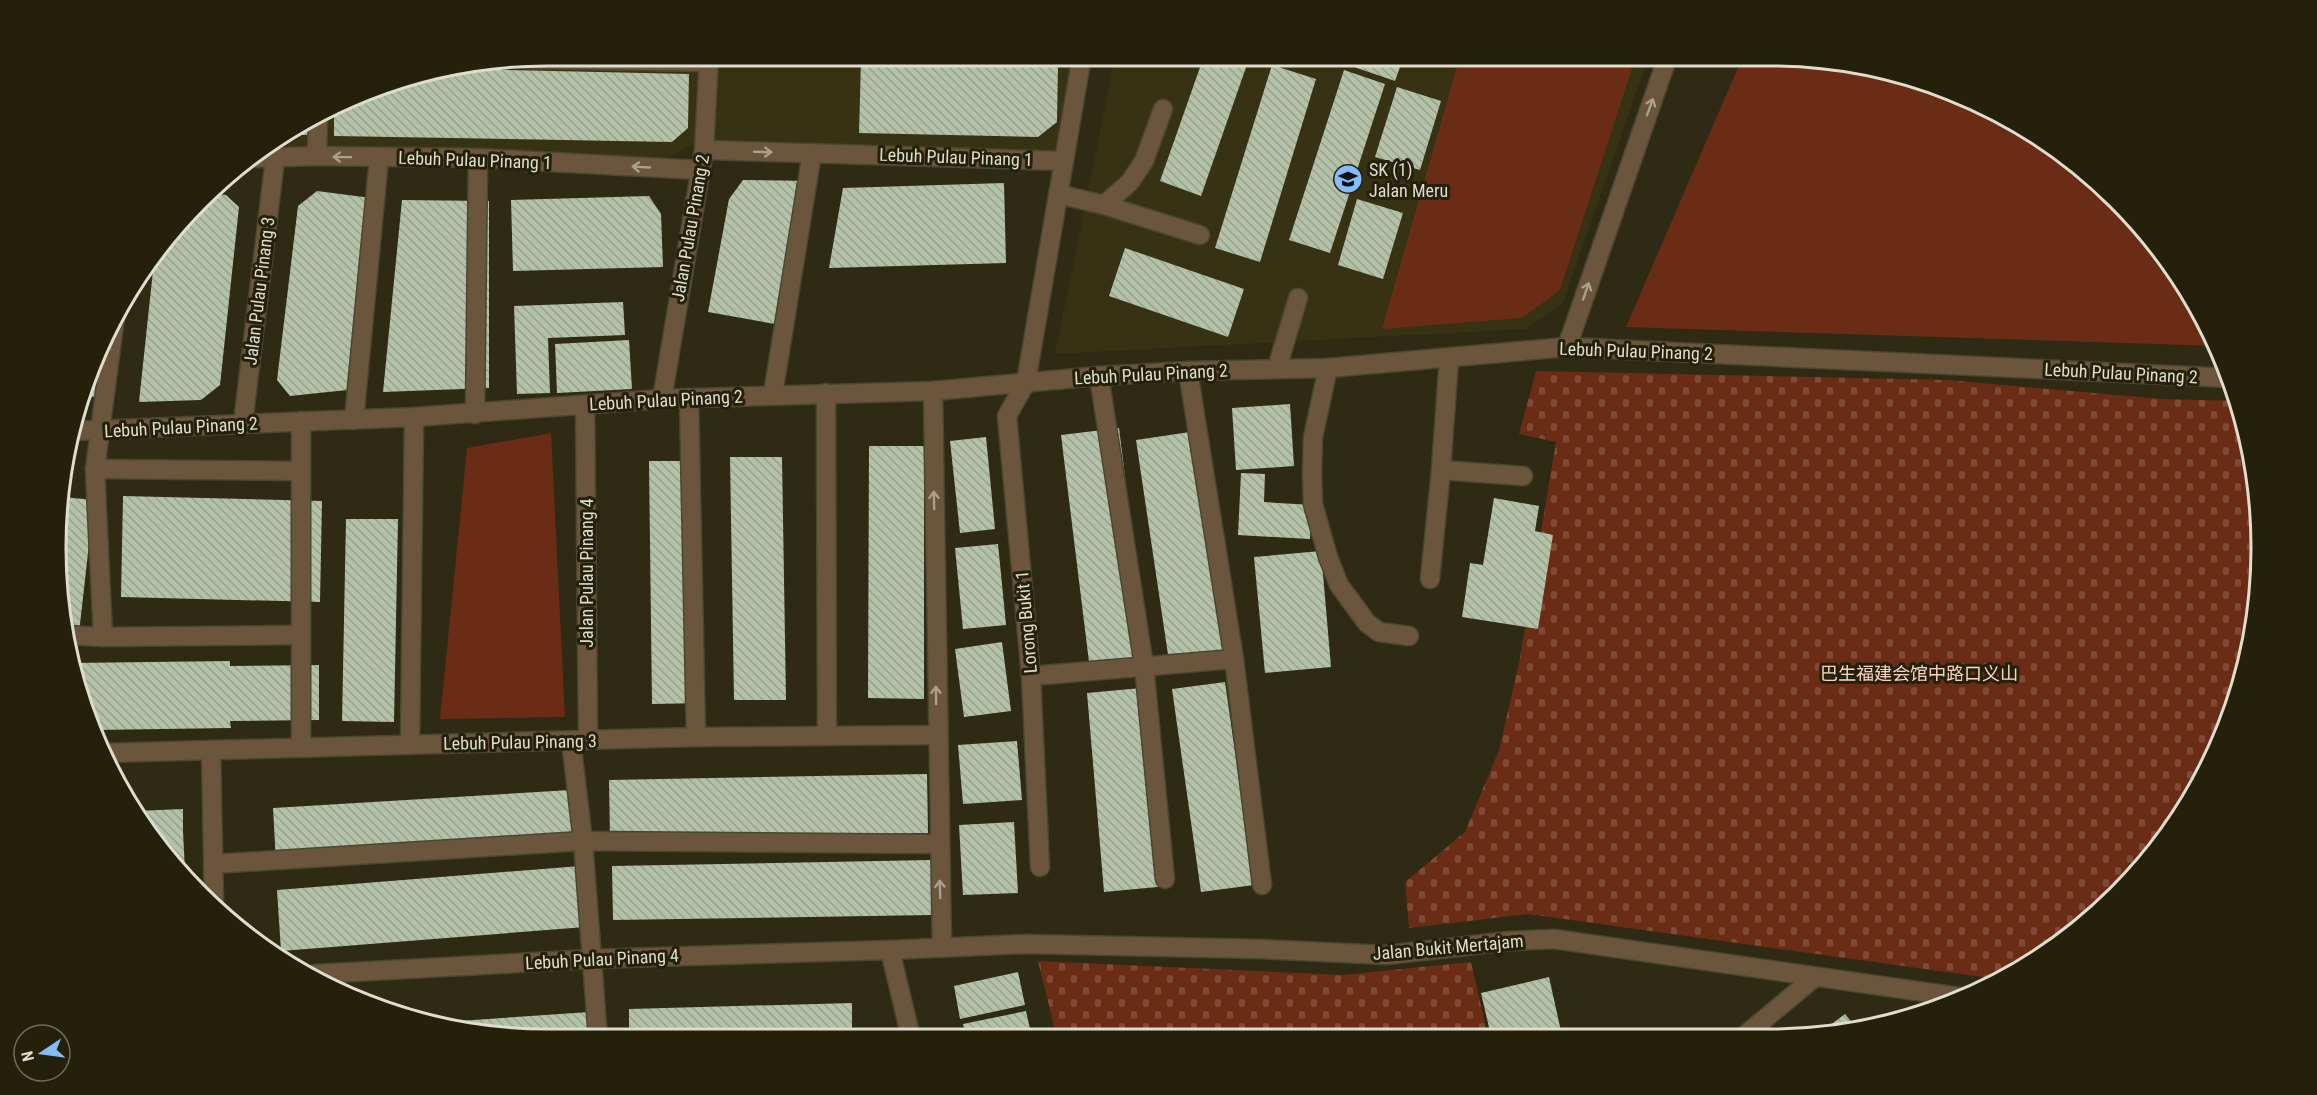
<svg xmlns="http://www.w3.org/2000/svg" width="2317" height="1095" viewBox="0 0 2317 1095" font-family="'Roboto Condensed','Noto Sans SC',sans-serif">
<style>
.built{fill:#373213}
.cemetery{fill:url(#cemetery-stones)}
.park{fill:#6a2c15}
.building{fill:url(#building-back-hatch)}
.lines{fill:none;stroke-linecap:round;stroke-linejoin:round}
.minor-casing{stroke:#4a4731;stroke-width:21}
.minor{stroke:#6b553c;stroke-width:18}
.oneway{stroke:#aaa08c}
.labels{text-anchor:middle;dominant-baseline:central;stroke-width:6;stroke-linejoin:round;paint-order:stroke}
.street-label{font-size:18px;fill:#deddce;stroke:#242009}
.poi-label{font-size:18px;fill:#deddce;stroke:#242009;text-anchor:start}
.park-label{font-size:18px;fill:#fdd2c2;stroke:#242009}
.rim{fill:none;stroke:#deddce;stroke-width:3}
</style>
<defs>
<pattern id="cemetery-stones" width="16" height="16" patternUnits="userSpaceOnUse" patternTransform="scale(1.5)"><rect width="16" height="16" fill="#6a2c15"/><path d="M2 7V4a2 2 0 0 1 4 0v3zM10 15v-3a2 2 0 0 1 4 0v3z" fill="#7f4a36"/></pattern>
<pattern id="building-back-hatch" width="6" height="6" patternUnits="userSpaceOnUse" patternTransform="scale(1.5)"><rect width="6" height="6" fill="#b3c1a8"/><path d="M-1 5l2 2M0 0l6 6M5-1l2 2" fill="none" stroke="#97a18e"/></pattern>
</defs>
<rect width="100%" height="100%" fill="#2e2a13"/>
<!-- built -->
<g class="built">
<polygon points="548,56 1073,56 1056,153 693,144 669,158 267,146 302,121 389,82"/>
<polygon points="1115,56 1649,56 1563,303 1526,329 1055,354"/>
</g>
<!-- cemetery -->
<g class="cemetery">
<polygon points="1536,371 1948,380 2162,399 2237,401 2252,451 2261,547 2252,643 2224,735 2160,847 2069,938 1997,979 1528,914 1409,928 1405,882 1465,832 1499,750 1519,663 1556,442 1519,434"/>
<polygon points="1038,961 1342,975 1471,962 1488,1036 1057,1038"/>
</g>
<!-- park -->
<g class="park">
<polygon points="1460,56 1636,56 1560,290 1522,318 1382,329"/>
<polygon points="1743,56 1770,56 1865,65 1957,93 2043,138 2117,199 2178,274 2217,346 1626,327"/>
<polygon points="551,433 565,717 440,719 467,448"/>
</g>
<!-- building -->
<g class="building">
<polygon points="1204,56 1250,56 1201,196 1160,181"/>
<polygon points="1357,56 1404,56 1395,81 1354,67"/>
<polygon points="861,60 1058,64 1057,122 1038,137 859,133"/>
<polygon points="1272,65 1316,79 1260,262 1215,248"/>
<polygon points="463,69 689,74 688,128 672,142 334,136 334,107 389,82"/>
<polygon points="1344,70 1385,84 1330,253 1289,240"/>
<polygon points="1397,87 1441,101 1420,170 1375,157"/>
<polygon points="309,118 309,135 283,135 302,121"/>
<polygon points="743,180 816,181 791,327 708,312 729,199"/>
<polygon points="1004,183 1006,263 829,268 843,188"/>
<polygon points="317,191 379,199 357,389 290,396 277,380 298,206"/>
<polygon points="210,193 226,195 239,207 220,385 201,400 139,402 154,261"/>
<polygon points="649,196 661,214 663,267 513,271 511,200"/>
<polygon points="1357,199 1403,213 1383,279 1338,265"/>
<polygon points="402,200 489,201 489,388 383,392"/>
<polygon points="1125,248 1244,289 1228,337 1109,296"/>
<polygon points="623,302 625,335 548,338 550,393 517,394 514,306"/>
<polygon points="113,323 106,398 86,396"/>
<polygon points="629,340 632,389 557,393 555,344"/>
<polygon points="1290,404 1294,466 1236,470 1232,408"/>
<polygon points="1119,428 1148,664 1090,670 1061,435"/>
<polygon points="1190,432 1224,660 1170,668 1136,440"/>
<polygon points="986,437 995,529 960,533 950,441"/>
<polygon points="869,446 924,446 924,699 868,698"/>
<polygon points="730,457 782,457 786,700 734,700"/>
<polygon points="649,461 700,461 704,703 652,704"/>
<polygon points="1241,473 1265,474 1264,502 1312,505 1310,539 1238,535"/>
<polygon points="123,496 322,501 320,602 121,597"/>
<polygon points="63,497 94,500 79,633 64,632 60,612"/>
<polygon points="1494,498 1539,506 1535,531 1553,535 1538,629 1462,617 1470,563 1483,565"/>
<polygon points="346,519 398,519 394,722 342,721"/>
<polygon points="998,544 1006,625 963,629 955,548"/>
<polygon points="1321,551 1331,667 1265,673 1254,557"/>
<polygon points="1002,642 1011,711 964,717 955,649"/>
<polygon points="230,661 230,666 319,665 319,720 230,721 231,728 93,730 82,706 72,663"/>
<polygon points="1225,682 1254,885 1201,892 1172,689"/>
<polygon points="1152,687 1168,886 1104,892 1087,693"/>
<polygon points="1017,741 1022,800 963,804 958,745"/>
<polygon points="927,774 928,833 610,838 609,780"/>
<polygon points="587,789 590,843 276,862 273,808"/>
<polygon points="183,809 183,831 185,871 136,811"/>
<polygon points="1014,822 1018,893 963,895 959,825"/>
<polygon points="931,860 932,915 613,920 612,866"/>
<polygon points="593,865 598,926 281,951 277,890"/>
<polygon points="1018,972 1025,1005 960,1019 954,986"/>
<polygon points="1549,977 1562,1036 1491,1036 1481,993"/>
<polygon points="852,1003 852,1038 629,1039 629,1009"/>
<polygon points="604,1011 606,1039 547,1039 451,1030 429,1023"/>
<polygon points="1026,1011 1032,1038 966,1038 963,1024"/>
<polygon points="1845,1014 1857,1029 1834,1035 1817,1035"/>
</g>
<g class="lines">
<!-- minor casing -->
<g class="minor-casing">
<g id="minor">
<polyline points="527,59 709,62"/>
<polyline points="704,150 1064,161"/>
<polyline points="317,156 318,114"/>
<polyline points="250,158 317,156 478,158 700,170"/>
<polyline points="1058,194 1104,205 1200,235"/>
<polyline points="1104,205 1130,182 1144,161 1163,109"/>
<polyline points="1567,347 1668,56"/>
<polyline points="1277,368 1298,298"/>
<polyline points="1328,368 1313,437 1312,473 1313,504 1328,557 1339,585 1367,623 1379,632 1409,636"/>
<polyline points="1188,371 1234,659 1262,885"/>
<polyline points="1099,376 1144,666 1165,879"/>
<polyline points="933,391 942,948"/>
<polyline points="826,393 827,735"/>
<polyline points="773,394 812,153"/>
<polyline points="689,398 696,737"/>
<polyline points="662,399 704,150 709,56"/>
<polyline points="585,405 588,740"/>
<polyline points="475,414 478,158"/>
<polyline points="354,420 379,158"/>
<polyline points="243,423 275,159"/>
<polyline points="73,431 414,417 662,399 933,391 1099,376 1188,371 1328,368 1567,347 2230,378"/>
<polyline points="95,469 301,471"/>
<polyline points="1441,470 1523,476"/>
<polyline points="1430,579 1441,470 1449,358"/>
<polyline points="65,635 103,637 301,635"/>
<polyline points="103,637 95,469 115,317"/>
<polyline points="1031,676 1234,659"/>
<polyline points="571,741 583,841 598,1039"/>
<polyline points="410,745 414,417"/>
<polyline points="301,748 301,421"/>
<polyline points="211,750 214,906"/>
<polyline points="103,753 696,737 937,735"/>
<polyline points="213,864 583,841 939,844"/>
<polyline points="1040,867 1031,676 1007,416 1026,382 1082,56"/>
<polyline points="890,950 911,1038"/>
<polyline points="315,974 591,959 890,950 1026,944 1260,949 1386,955 1510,941 1554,939 1966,998"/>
<polyline points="1744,1036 1815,977"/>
</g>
</g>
<!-- minor -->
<use href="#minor" class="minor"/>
</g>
<!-- one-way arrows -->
<defs><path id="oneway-shaft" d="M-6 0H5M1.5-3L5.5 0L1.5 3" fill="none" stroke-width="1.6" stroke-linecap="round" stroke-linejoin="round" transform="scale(1.5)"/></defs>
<g class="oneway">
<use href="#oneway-shaft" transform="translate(1650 107) rotate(-70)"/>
<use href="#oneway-shaft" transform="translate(763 152) rotate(2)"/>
<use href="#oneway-shaft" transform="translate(342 157) rotate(-179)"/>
<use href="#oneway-shaft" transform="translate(641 167) rotate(-177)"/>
<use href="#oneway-shaft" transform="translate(1586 291) rotate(-71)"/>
<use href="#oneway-shaft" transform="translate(934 500) rotate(-91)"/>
<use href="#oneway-shaft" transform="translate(936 695) rotate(-91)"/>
<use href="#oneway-shaft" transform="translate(940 889) rotate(-92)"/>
</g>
<!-- icons -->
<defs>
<g id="school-disc" transform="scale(1.5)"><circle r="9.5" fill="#83bcfb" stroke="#242009"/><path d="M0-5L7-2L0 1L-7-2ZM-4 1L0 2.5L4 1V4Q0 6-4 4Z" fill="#111"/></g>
</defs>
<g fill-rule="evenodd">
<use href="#school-disc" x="1348" y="179"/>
</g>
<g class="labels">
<!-- street labels -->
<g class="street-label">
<text transform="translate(956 157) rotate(2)">Lebuh Pulau Pinang 1</text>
<text transform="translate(475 160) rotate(2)">Lebuh Pulau Pinang 1</text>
<text transform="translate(690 228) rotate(-80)">Jalan Pulau Pinang 2</text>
<text transform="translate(259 291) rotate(-83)">Jalan Pulau Pinang 3</text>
<text transform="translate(1636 351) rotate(2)">Lebuh Pulau Pinang 2</text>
<text transform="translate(2121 373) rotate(3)">Lebuh Pulau Pinang 2</text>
<text transform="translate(1151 374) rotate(-3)">Lebuh Pulau Pinang 2</text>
<text transform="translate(666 400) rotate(-3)">Lebuh Pulau Pinang 2</text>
<text transform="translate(181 427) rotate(-3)">Lebuh Pulau Pinang 2</text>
<text transform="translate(586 573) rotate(-90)">Jalan Pulau Pinang 4</text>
<text transform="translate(1026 622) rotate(-95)">Lorong Bukit 1</text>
<text transform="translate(520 742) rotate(-1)">Lebuh Pulau Pinang 3</text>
<text transform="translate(1448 947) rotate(-5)">Jalan Bukit Mertajam</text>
<text transform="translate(602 959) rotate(-3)">Lebuh Pulau Pinang 4</text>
</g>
<!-- poi labels -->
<g class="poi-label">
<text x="1369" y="169">SK (1)<tspan x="1369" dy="21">Jalan Meru</tspan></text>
</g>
<!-- park labels -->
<g class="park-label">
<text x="1919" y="673">巴生福建会馆中路口义山</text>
</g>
</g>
<!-- crop -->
<path d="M0 0H2317V1095H0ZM547 66H1770A481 481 0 0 1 2251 547V548A481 481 0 0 1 1770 1029H547A481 481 0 0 1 66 548V547A481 481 0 0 1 547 66Z" fill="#242009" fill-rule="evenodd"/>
<path class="rim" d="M547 66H1770A481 481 0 0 1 2251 547V548A481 481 0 0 1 1770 1029H547A481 481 0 0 1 66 548V547A481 481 0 0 1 547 66Z"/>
<!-- north arrow -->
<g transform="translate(42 1053) rotate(257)"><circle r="28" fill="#242009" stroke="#6e6c58" stroke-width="1.5"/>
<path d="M0-4.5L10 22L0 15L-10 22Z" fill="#83bcfb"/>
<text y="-9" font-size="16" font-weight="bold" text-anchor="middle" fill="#deddce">N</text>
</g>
</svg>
